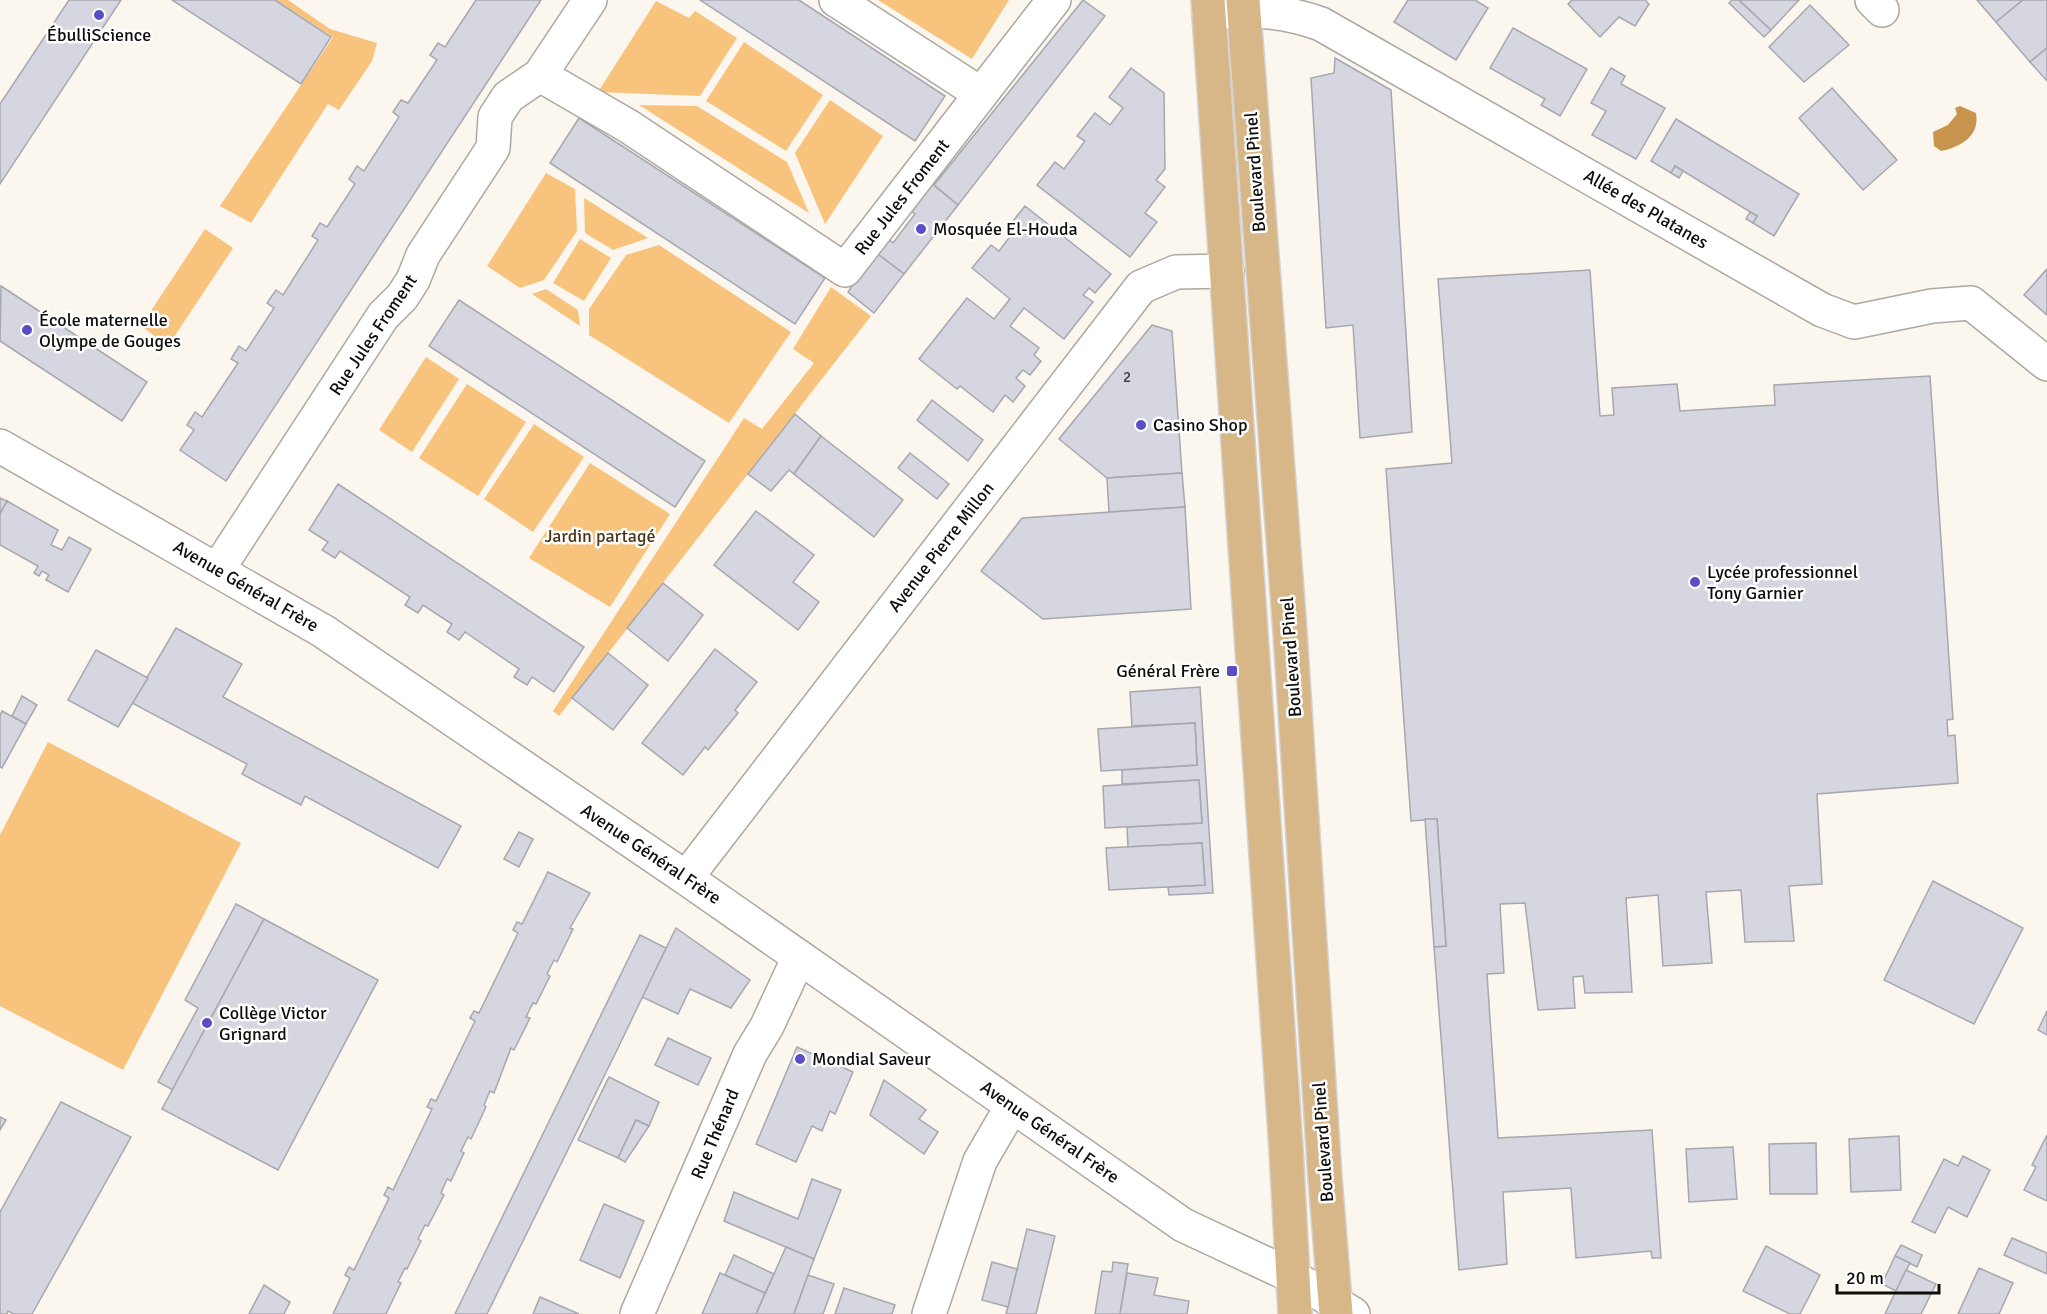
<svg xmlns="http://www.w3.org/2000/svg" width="2047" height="1314" viewBox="0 0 2047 1314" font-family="Signika,sans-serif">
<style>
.green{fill:#f8c47d}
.water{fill:#c7944d}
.building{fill:#d5d6df;stroke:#a6a7af;stroke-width:1.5}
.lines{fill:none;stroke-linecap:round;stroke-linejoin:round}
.minor-casing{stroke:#ada8a1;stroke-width:36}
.major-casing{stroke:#d4d3d3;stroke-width:36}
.minor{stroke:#fff;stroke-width:33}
.major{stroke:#d7b788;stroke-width:33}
.poi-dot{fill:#594ec6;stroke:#fff;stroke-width:2}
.labels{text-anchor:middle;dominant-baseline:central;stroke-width:5;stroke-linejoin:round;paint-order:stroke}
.number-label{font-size:15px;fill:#403f3f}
.poi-label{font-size:18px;fill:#0f0d0a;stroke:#fff;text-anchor:start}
.street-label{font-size:18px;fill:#0f0d0a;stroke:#fff}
.park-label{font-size:18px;fill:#4b3516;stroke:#fff}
</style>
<rect width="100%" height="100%" fill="#fbf6ee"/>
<!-- green -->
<g class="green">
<polygon points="276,0 288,0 330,29 377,43 372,61 339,110 328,104 251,223 220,206 333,37"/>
<polygon points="878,0 1009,0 972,59"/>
<polygon points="656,1 689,18 695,11 737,38 700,96 598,92"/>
<polygon points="744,42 823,95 786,151 706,101"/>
<polygon points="830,100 883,136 825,224 795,153"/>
<polygon points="639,105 697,106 787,162 809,213"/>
<polygon points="546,173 575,189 577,231 544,280 520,288 487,266"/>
<polygon points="584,198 648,238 613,250 585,233"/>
<polygon points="205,229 233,248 168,346 141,326"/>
<polygon points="580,239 611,258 584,301 553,283"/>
<polygon points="659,245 791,332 729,423 589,335 589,309 626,255"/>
<polygon points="831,287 871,316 559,716 553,711 744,418 762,429 814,363 793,349"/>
<polygon points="546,289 578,310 580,326 532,294"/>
<polygon points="426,357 459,379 412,452 379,430"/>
<polygon points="467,384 526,422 478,496 419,458"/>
<polygon points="534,424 584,457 533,532 484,499"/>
<polygon points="590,463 670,514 610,607 529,558"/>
<polygon points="48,742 241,843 123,1070 0,1006 0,835"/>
</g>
<!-- water -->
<path class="water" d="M1960,106L1976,113C1980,136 1961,147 1941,151L1934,146L1933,132L1948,125L1957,114L1955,108Z"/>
<!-- building -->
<g class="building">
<polygon points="69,0 121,0 0,184 0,104"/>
<polygon points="172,0 275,0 331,37 301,84"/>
<polygon points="476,0 541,0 226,481 180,450 194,430 187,425 195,412 202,417 238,363 231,359 239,346 246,351 274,308 267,303 276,290 283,295 318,240 312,236 320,223 327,227 355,184 349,179 357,166 364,171 399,117 393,112 401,100 408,103 437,60 430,55 438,43 445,47"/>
<polygon points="700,0 799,0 945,96 915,141"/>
<polygon points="1083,0 1105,16 958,205 934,185"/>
<polygon points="1408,0 1475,0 1488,8 1456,60 1394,22"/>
<polygon points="1572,0 1645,0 1649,4 1635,26 1619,17 1600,37 1568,4"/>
<polygon points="1732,0 1739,0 1771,30 1764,37 1729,3"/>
<polygon points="1739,0 1799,0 1771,30"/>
<polygon points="1977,0 2023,0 1996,22"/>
<polygon points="2023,0 2047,0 2047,48 2030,62 1996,22"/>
<polygon points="1810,5 1849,45 1804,82 1769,47"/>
<polygon points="1513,28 1587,69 1560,116 1541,105 1545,99 1490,68"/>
<polygon points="2047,48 2047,81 2030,62"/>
<polygon points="1335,58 1391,90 1412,432 1360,438 1353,325 1326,328 1311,78 1334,73"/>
<polygon points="1131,68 1164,93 1165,169 1156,180 1165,187 1145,213 1157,222 1130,257 1037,185 1055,162 1064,169 1085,141 1077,136 1095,113 1110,125 1123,108 1109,97"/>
<polygon points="1611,68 1625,76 1621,84 1665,108 1636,159 1592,135 1606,111 1591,103"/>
<polygon points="1832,88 1897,160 1863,190 1799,118"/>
<polygon points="579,118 825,278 795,324 550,163"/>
<polygon points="1676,119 1799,194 1774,236 1753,223 1757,216 1675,166 1671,173 1651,161"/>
<polygon points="1675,166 1683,171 1679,178 1671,173"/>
<polygon points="931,183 958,205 904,274 875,252 887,238 893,243 915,214 910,210"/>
<polygon points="1025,206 1111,274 1095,293 1089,288 1083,295 1093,302 1064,339 1024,308 1010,326 1039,348 1034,355 1041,361 1030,375 1023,370 1016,378 1025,386 1013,402 1005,395 993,412 960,386 957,389 919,359 967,298 994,319 1010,299 972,268 991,245 999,251 1015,230 1009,226"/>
<polygon points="1750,212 1757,216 1753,223 1746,219"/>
<polygon points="875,252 904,274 874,313 848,292"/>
<polygon points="2047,269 2047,315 2024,295"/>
<polygon points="1590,270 1600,416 1614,415 1612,388 1677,384 1680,411 1775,405 1774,385 1930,376 1953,719 1947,720 1948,736 1955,735 1958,783 1817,794 1822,884 1789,886 1794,941 1745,942 1741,890 1706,892 1712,963 1663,966 1658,895 1626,898 1632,992 1585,993 1583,976 1573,977 1575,1008 1538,1010 1525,903 1500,904 1504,973 1487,974 1498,1138 1652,1130 1661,1258 1652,1258 1651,1251 1576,1258 1571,1188 1503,1192 1507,1264 1459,1270 1434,947 1446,946 1437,819 1411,821 1386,469 1452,463 1438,279"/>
<polygon points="1,286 147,382 122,421 0,341"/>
<polygon points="459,300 705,461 675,507 429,346"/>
<polygon points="1152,325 1172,331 1182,473 1107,478 1059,439"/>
<polygon points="932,400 983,440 968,461 917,420"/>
<polygon points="795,414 821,436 794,474 789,470 771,491 748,474"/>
<polygon points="821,436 903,500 874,537 794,474"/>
<polygon points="910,453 949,484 937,499 898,468"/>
<polygon points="1182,473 1185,507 1109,512 1107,478"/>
<polygon points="338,484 584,647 554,692 532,677 527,685 514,677 519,669 465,632 459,640 447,632 452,624 423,605 418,613 405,605 410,597 340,551 335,558 322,550 328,542 309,530"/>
<polygon points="0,498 7,501 0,514"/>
<polygon points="7,501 58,530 51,545 62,550 69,537 91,549 68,592 46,580 49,575 42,571 39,576 34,573 38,566 0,545 0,514"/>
<polygon points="1185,507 1191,609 1043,619 981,571 1022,518"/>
<polygon points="756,511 814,555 793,582 819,602 798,630 714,565"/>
<polygon points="663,583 703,615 668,661 627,628"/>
<polygon points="176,628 242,664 223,697 461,826 438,868 305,796 301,805 242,774 247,764 132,703"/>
<polygon points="715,649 757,682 735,710 738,713 708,750 705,747 683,775 642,743"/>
<polygon points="96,650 148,678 118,727 68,700"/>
<polygon points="608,653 648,685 613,730 572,698"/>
<polygon points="1200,687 1213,893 1169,895 1168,887 1205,885 1202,843 1128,847 1127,827 1202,823 1199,780 1122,784 1122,770 1197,765 1195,723 1132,726 1130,692"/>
<polygon points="22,696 37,705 26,724 12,716"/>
<polygon points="2,711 26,724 2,768 0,767 0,716"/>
<polygon points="1195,723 1197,765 1101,771 1098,729"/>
<polygon points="1199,780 1202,823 1105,828 1103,786"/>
<polygon points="1425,819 1437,819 1446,946 1434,947"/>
<polygon points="519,832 533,839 519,867 504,859"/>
<polygon points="1202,843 1205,885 1109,890 1106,848"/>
<polygon points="548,872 590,893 570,928 573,929 557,962 554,960 547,974 550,976 536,1004 533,1003 526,1017 530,1018 514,1050 511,1048 494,1093 490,1091 484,1105 486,1107 471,1139 468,1137 461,1151 464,1153 451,1181 447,1179 441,1193 444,1195 428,1226 425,1225 418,1239 421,1241 407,1269 405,1268 398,1282 401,1283 386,1314 333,1314 350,1278 345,1275 349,1267 354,1270 389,1198 384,1195 388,1187 393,1190 432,1109 427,1107 431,1099 436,1101 475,1021 470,1018 474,1011 479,1013 518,933 513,930 517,922 522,924"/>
<polygon points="1933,881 2023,928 1974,1024 1884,980"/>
<polygon points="236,904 264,919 173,1090 158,1082 198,1008 185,1000"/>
<polygon points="264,919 378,980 278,1170 162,1109"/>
<polygon points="676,928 750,980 731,1008 690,989 678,1014 642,997"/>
<polygon points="640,935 666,948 618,1048 487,1314 455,1314"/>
<polygon points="2047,1011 2047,1035 2038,1030"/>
<polygon points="668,1038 711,1058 698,1085 655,1065"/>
<polygon points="797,1047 853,1072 835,1114 830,1111 822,1131 812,1126 796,1162 756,1144"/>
<polygon points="609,1077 659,1102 649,1126 636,1120 618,1158 578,1140"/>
<polygon points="884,1080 926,1110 919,1119 938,1132 924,1154 870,1115"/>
<polygon points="61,1102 131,1137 32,1314 14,1314 8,1311 7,1314 0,1314 0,1212"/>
<polygon points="0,1117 6,1120 0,1130"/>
<polygon points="636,1120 649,1126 625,1162 618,1158"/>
<polygon points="2047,1135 2047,1201 2024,1190 2036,1167 2032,1165"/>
<polygon points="1899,1136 1901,1190 1851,1192 1849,1139"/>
<polygon points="1816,1143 1817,1194 1770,1194 1769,1144"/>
<polygon points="1733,1147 1737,1199 1689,1202 1686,1149"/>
<polygon points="1963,1156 1990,1170 1967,1217 1948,1207 1935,1233 1912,1222 1944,1159 1958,1166"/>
<polygon points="812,1179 841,1190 814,1259 724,1221 734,1192 798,1219"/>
<polygon points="604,1204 644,1221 620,1278 580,1260"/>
<polygon points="1027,1229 1055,1236 1036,1314 1006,1314"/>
<polygon points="2012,1238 2047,1253 2047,1274 2004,1255"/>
<polygon points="1901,1245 1922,1255 1917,1267 1895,1256"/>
<polygon points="1766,1246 1820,1275 1800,1314 1790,1314 1743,1291"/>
<polygon points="786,1247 814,1259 794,1314 756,1314"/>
<polygon points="734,1255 774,1274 765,1293 725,1275"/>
<polygon points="1895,1256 1910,1263 1896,1291 1882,1284"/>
<polygon points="992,1262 1017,1269 1008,1307 982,1300"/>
<polygon points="1113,1262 1128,1264 1120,1314 1095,1314 1102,1271 1112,1272"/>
<polygon points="1979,1268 2013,1283 1999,1314 1958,1314"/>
<polygon points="1906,1270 1936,1284 1921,1314 1885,1314"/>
<polygon points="720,1273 765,1293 756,1314 702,1314"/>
<polygon points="1127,1273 1158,1278 1154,1295 1189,1301 1187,1314 1120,1314"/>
<polygon points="808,1275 834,1284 823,1314 794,1314"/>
<polygon points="264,1285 290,1302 284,1314 249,1314"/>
<polygon points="844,1288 895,1305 892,1314 835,1314"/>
<polygon points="540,1297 579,1314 533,1314"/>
</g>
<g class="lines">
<!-- minor casing -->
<g class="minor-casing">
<g id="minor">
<polyline points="836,0 981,94 1054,0"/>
<polyline points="1872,0 1882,10"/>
<path d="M1209,13C1253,10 1279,9 1321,24L1822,310L1854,322L1932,306L1971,303L2047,364"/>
<polyline points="540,75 628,126 845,270 981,94"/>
<polyline points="0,446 323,631 686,878 1183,1225 1292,1276 1353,1314"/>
<polyline points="218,569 383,316 402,297 413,280 423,255 493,148 495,117 508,97 540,75 590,0"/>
<polyline points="686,878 1141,287 1176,272 1227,271"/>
<polyline points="637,1314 750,1054 767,1026 799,957"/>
<polyline points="929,1314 980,1161 1012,1106"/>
</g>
</g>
<!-- major casing -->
<g class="major-casing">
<g id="major">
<polyline points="1208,0 1286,1149 1295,1314"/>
<polyline points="1243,0 1290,632 1325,1178 1336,1314"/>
</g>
</g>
<!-- minor -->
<use href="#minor" class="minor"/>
<!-- major -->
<use href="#major" class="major"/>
</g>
<!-- markers -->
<g class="poi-dot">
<circle cx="99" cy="15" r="6"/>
<circle cx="921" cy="229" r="6"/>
<circle cx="27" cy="330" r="6"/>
<circle cx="1141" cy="425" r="6"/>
<circle cx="1695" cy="582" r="6"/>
<rect x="1226" y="665" width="12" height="12" rx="3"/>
<circle cx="207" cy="1023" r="6"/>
<circle cx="800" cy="1059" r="6"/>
</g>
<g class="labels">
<!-- number labels -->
<g class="number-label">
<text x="1127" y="377">2</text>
</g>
<!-- poi labels -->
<g class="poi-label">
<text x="99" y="35" text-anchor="middle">ÉbulliScience</text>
<text x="933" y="229">Mosquée El-Houda</text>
<text x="39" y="320">École maternelle<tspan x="39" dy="21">Olympe de Gouges</tspan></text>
<text x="1153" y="425">Casino Shop</text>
<text x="1707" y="572">Lycée professionnel<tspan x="1707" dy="21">Tony Garnier</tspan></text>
<text x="1220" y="671" text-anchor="end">Général Frère</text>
<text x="219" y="1013">Collège Victor<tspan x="219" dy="21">Grignard</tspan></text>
<text x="812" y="1059">Mondial Saveur</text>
</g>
<!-- street labels -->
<g class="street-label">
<text transform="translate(1255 172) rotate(-94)">Boulevard Pinel</text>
<text transform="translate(902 197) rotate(-52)">Rue Jules Froment</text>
<text transform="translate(1646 209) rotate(30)">Allée des Platanes</text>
<text transform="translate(373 335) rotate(-56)">Rue Jules Froment</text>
<text transform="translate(941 547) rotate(-52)">Avenue Pierre Millon</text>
<text transform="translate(246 586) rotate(30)">Avenue Général Frère</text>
<text transform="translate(1291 657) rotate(-94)">Boulevard Pinel</text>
<text transform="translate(651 854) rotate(34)">Avenue Général Frère</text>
<text transform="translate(1050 1132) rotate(35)">Avenue Général Frère</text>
<text transform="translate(715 1134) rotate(-67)">Rue Thénard</text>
<text transform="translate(1323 1142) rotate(-94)">Boulevard Pinel</text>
</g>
<!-- park labels -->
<g class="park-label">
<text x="600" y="536">Jardin partagé</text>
</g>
</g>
<!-- scale -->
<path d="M1837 1284v9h102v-9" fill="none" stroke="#0f0d0a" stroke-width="3"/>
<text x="1846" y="1284" font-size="18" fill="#0f0d0a" stroke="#ffffff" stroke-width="4.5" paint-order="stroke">20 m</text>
</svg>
